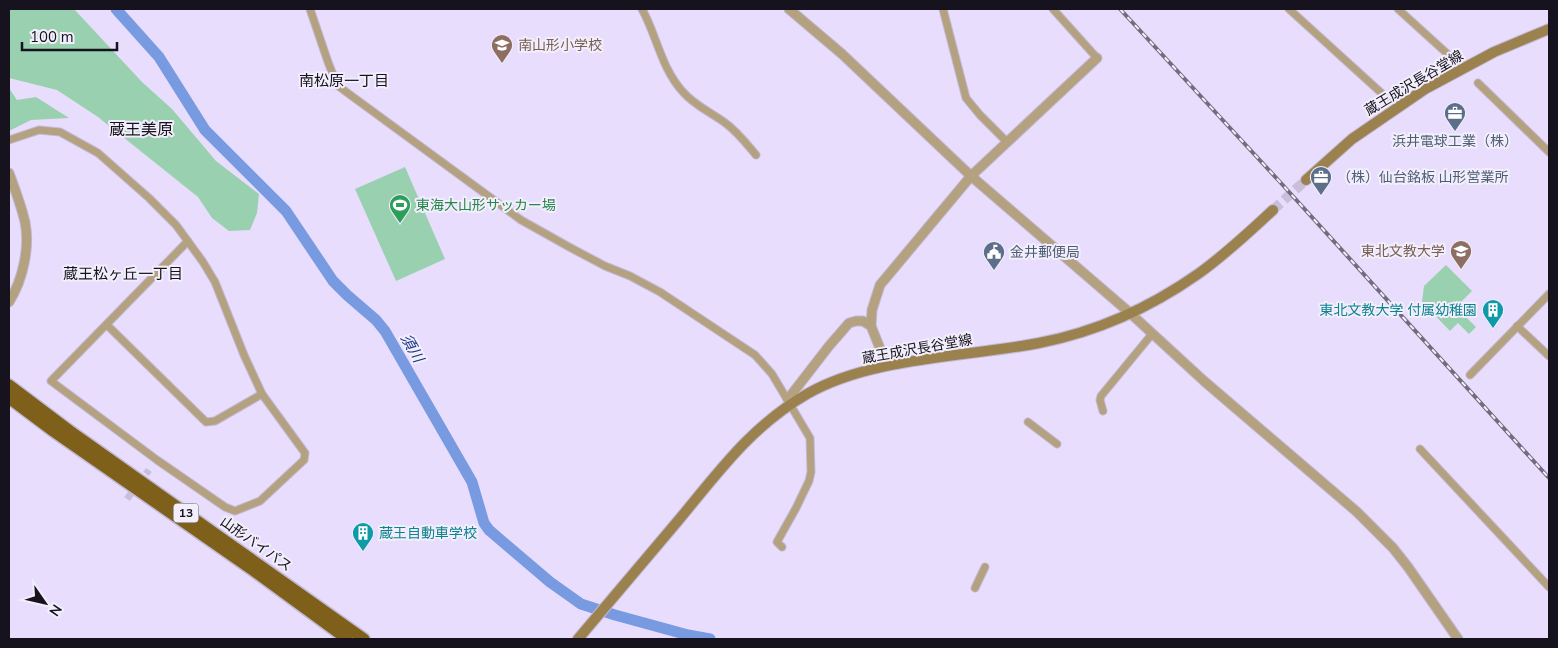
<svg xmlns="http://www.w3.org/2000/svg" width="1558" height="648" viewBox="0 0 1558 648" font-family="'Nunito Sans','Noto Sans JP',sans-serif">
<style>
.green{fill:#99d1b0}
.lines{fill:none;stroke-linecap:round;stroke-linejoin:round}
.river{stroke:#789ae0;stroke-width:11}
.minor-tunnel{stroke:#c9bfdb;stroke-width:7;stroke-dasharray:7 3.5;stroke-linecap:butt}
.secondary-tunnel{stroke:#c9bfdb;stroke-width:10;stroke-dasharray:10 5;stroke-linecap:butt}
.minor-casing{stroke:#c2b9d4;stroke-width:9}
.tertiary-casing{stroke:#c2b9d4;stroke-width:11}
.secondary-casing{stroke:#c2b9d4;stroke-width:12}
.trunk-casing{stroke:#c2b9d4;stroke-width:14}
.minor{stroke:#b3a180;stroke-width:7}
.tertiary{stroke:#b3a180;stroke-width:9}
.secondary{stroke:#9b814e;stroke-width:10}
.trunk{stroke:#7f601b;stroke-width:11}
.rail-casing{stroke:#736c7f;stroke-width:4}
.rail{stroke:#f2eefb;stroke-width:2;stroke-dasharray:5.5;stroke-linecap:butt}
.labels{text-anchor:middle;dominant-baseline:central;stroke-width:4;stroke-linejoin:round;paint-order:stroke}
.shield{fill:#f2eefb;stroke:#595560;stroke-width:1}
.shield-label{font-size:12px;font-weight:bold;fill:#17131e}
.education-label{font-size:14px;fill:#785e54;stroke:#f2eefb;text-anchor:start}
.street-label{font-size:14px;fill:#17131e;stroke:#f2eefb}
.service-label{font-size:14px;fill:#4e5e75;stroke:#f2eefb;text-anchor:start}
.leisure-label{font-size:14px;fill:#27864d;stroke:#f2eefb;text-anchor:start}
.culture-label{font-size:14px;fill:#0d838f;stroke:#f2eefb;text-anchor:end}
.neighbourhood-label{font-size:15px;fill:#17131e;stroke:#f2eefb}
.water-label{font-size:15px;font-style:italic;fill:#153586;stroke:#f2eefb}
.quarter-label{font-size:16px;fill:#17131e;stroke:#f2eefb}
</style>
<rect width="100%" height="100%" fill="#e8ddfc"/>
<!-- green -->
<g class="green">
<polygon points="9,9 74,9 142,82 172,109 216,161 259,194 257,213 250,230 229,231 212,218 198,197 98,117 57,90 9,78"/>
<polygon points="9,88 17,100 36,97 69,118 31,120 9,131"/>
<polygon points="405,167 445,259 396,281 355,189"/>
<polygon points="1446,265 1472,291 1456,307 1476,327 1469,334 1458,323 1450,331 1422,302 1424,286"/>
</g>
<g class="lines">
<!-- river -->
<polyline class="river" points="116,9 159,57 205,130 286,211 333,281 347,295 376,320 385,331 472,482 484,523 489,530 550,582 581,604 615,615 688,635 710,639"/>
<!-- minor-tunnel -->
<polyline class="minor-tunnel" points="127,499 149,470"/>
<!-- secondary-tunnel -->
<polyline class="secondary-tunnel" points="1273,210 1306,180"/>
<!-- minor casing -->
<g class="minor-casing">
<g id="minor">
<polyline points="310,9 328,62 337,85 349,94 521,220 571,248 605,266 630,276 660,292 755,355 772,374 810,438 811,472 809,481 796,508 777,542 782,547"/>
<path d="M642,9C657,36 661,68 683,92C694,105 710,112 724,122C737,131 746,143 756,155"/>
<polyline points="943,9 966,98 980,115 1007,142"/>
<polyline points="1053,9 1097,58"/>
<polyline points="1289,9 1388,99"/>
<polyline points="1398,9 1452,58"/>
<polyline points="1478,83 1549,152"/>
<polyline points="9,140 39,130 60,132 98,153 149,198 176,225 203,262 215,282 244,355 262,394 305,453 304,460 260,501 235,511 225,507 157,460 51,381 188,241"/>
<polyline points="107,325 206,422 215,421 262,394"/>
<polyline points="1517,326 1549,356"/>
<polyline points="1470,375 1549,294"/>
<polyline points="1103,411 1100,400 1101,396 1152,334"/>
<polyline points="1028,422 1057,444"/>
<polyline points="1420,449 1549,587"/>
<polyline points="975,588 985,567"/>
</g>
</g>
<!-- tertiary casing -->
<g class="tertiary-casing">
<g id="tertiary">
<polyline points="789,9 842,54 971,176 1130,313 1204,381 1357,512 1393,548 1408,567 1458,639"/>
<path d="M9,173C15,189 21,205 25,222C30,247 23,280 9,302"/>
<polyline points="887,366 871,326 872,310 880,285 971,176 1097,58"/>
<polyline points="788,399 829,346 849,323 856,321 863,321 871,326"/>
</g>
</g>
<!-- secondary casing -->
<g class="secondary-casing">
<g id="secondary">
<polyline points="1306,180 1352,139 1425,89 1494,52 1549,29"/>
<path d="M578,639C611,600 644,561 677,522C718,473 750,427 807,394C871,357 967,357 1039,343C1096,332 1151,307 1198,274C1225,255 1249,232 1273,210"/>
</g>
</g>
<!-- trunk casing -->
<g class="trunk-casing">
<g id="trunk">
<polyline points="9,385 70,431 364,639"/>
<polyline points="9,398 53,431 254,571 347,639"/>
</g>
</g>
<!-- minor -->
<use href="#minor" class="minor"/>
<!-- tertiary -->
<use href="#tertiary" class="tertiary"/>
<!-- secondary -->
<use href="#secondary" class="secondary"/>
<!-- trunk -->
<use href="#trunk" class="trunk"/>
<!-- rail casing -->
<g class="rail-casing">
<polyline id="rail" points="1120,9 1280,182 1549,478"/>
</g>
<!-- rail -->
<use href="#rail" class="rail"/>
</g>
<!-- icons -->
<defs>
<g id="school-pin" transform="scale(1.125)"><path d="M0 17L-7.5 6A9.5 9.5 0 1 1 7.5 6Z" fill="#8d6e63" stroke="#f2eefb"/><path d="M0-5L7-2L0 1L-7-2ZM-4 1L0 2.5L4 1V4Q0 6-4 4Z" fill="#fff"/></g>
<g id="office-pin" transform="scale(1.125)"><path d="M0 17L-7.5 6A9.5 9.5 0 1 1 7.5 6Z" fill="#5c6f8a" stroke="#f2eefb"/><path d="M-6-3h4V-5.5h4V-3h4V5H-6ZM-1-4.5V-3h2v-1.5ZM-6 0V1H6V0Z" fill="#fff"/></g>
<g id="stadium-pin" transform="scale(1.125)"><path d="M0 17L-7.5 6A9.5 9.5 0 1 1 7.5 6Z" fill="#2e9e5b" stroke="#f2eefb"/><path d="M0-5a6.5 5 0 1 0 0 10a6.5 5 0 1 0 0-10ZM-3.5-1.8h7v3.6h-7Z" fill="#fff"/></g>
<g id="civic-pin" transform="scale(1.125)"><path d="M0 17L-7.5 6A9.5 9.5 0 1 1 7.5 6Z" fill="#5c6f8a" stroke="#f2eefb"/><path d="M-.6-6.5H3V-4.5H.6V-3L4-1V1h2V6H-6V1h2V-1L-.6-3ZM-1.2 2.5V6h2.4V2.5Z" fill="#fff"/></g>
<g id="building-pin" transform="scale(1.125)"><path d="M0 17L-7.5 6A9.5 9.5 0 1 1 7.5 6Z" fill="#0f9aa8" stroke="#f2eefb"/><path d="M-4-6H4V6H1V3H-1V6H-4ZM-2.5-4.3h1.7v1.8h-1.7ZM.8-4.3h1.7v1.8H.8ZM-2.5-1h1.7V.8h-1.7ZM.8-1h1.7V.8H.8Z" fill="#fff"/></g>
</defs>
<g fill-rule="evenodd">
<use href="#school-pin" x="502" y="45"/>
<use href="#office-pin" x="1455" y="113"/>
<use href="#office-pin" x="1321" y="177"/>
<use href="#stadium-pin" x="400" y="205"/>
<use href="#school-pin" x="1461" y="251"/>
<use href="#civic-pin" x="994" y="252"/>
<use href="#building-pin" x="1493" y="310"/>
<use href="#building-pin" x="363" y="533"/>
</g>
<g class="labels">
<!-- shield labels -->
<rect class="shield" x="173.5" y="503.5" width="25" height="19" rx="4"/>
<g class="shield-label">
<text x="186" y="513">13</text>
</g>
<!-- education labels -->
<g class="education-label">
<text x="518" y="45">南山形小学校</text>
<text x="1445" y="251" text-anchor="end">東北文教大学</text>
</g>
<!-- street labels -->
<g class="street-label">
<text transform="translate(1414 83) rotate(-31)">蔵王成沢長谷堂線</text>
<text transform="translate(917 349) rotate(-10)">蔵王成沢長谷堂線</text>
<text transform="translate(256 544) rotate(35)">山形バイパス</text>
</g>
<!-- service labels -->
<g class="service-label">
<text x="1455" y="141" text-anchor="middle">浜井電球工業（株）</text>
<text x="1337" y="177">（株）仙台銘板 山形営業所</text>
<text x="1010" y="252">金井郵便局</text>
</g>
<!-- leisure labels -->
<g class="leisure-label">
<text x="416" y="205">東海大山形サッカー場</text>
</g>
<!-- culture labels -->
<g class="culture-label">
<text x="1477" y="310">東北文教大学 付属幼稚園</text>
<text x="379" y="533" text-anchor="start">蔵王自動車学校</text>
</g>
<!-- neighbourhood labels -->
<g class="neighbourhood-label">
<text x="344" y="81">南松原一丁目</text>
<text x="123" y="274">蔵王松ヶ丘一丁目</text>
</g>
<!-- water labels -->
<g class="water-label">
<text transform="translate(412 348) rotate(60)">須川</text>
</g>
<!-- quarter labels -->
<g class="quarter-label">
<text x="141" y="130">蔵王美原</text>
</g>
</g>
<!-- border -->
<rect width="1558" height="648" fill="none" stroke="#17131e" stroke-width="20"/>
<!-- north arrow -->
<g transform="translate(45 603) rotate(124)" stroke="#f2eefb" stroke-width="4" paint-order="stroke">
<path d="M0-4L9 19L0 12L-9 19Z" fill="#17131e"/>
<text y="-8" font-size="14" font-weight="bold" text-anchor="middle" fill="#17131e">N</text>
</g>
<!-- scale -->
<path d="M22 42v8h95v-8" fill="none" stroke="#17131e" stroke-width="2.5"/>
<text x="30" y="42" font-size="15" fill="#17131e" stroke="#f2eefb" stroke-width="4" paint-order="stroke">100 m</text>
</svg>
